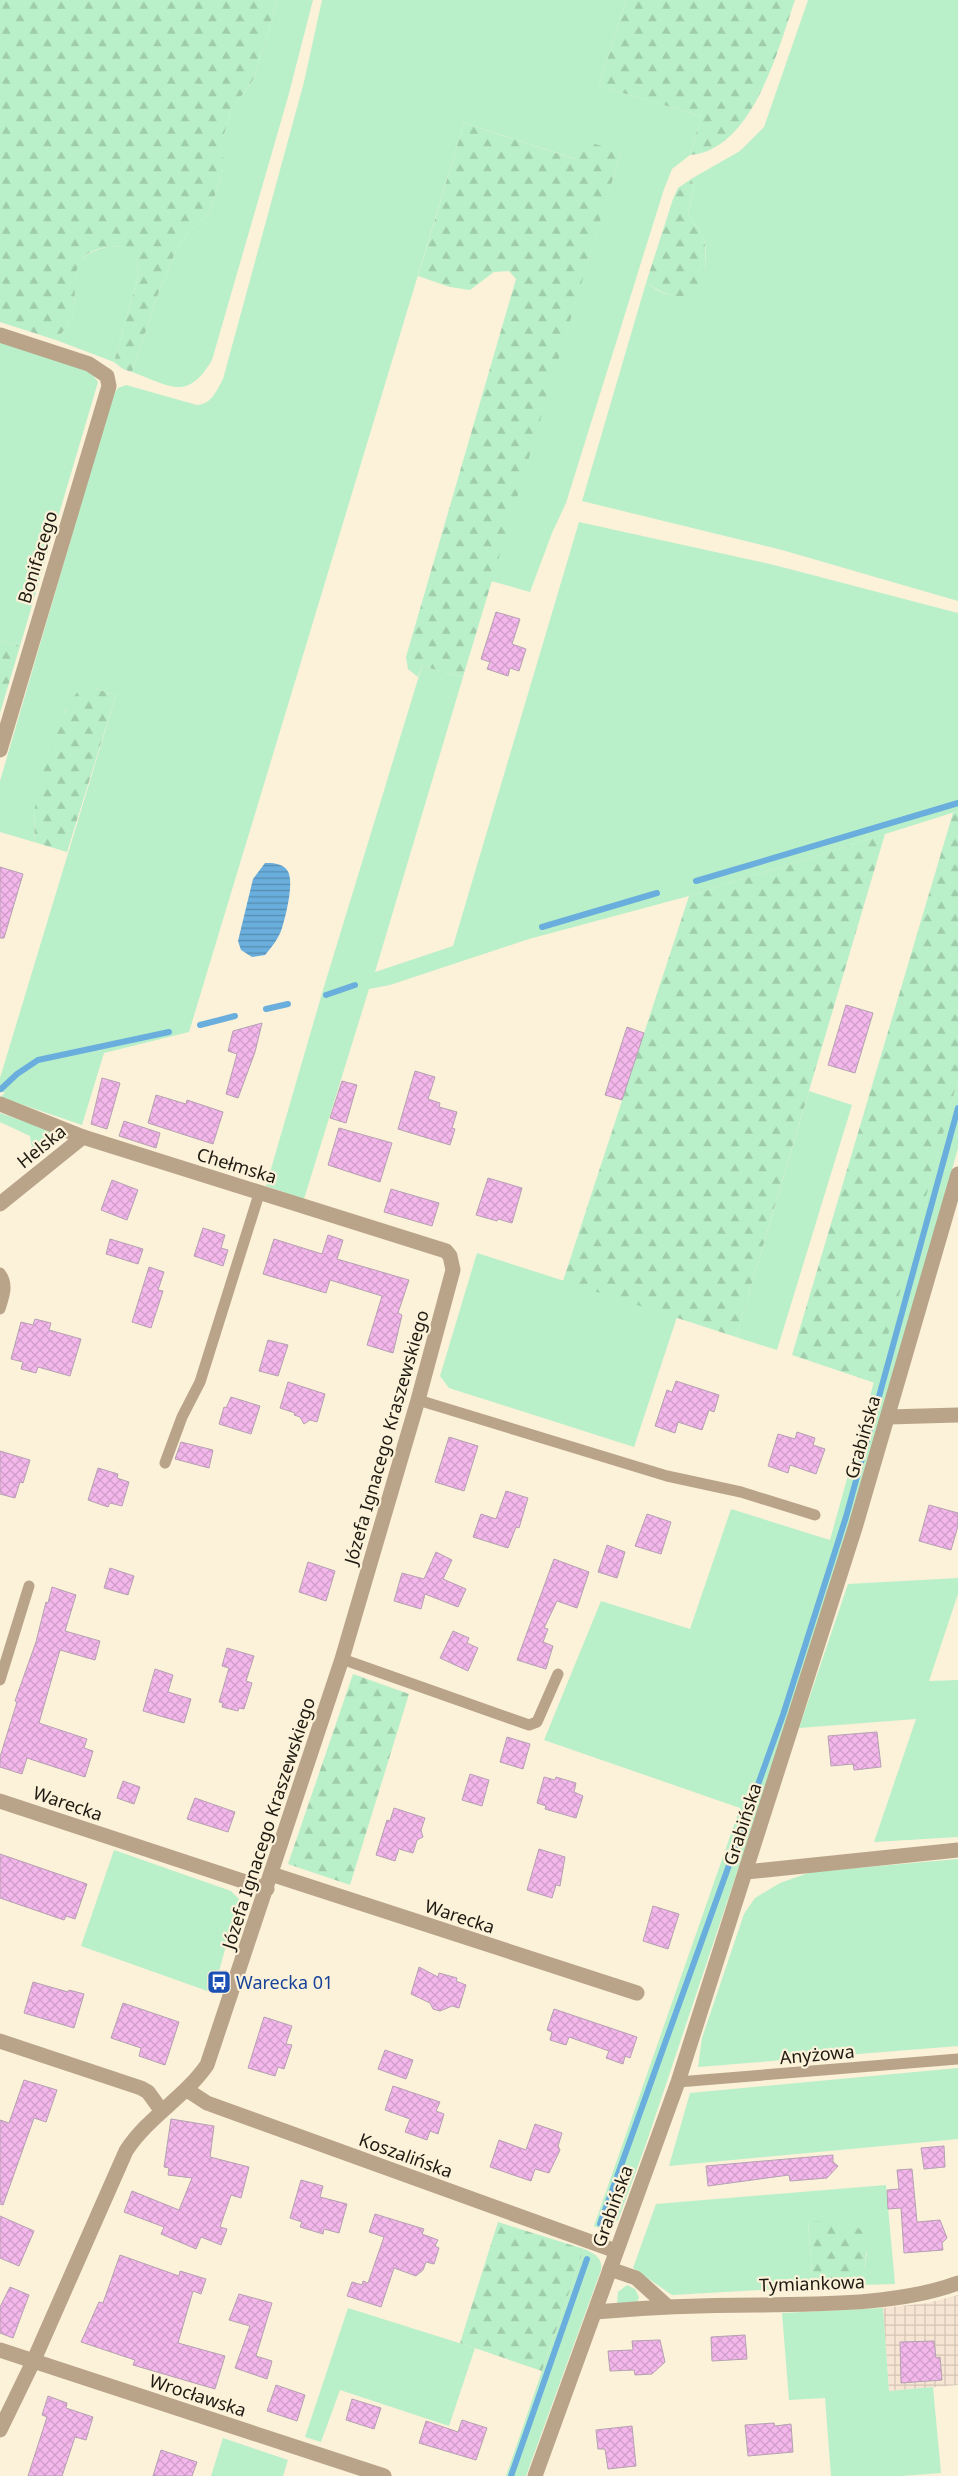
<svg xmlns="http://www.w3.org/2000/svg" width="958" height="2476" viewBox="0 0 958 2476" font-family="'Noto Sans',sans-serif">
<style>
.industrial{fill:url(#industrial-grid)}
.grass{fill:#b9f0c9}
.forest{fill:url(#forest-firs)}
.water{fill:url(#water-rules)}
.lines{fill:none;stroke-linecap:round;stroke-linejoin:round}
.stream{stroke:#69aedc;stroke-width:6}
.building{fill:url(#building-cross-hatch);stroke:#b5a1b2}
.service{stroke:#b9a48a;stroke-width:11}
.minor{stroke:#b9a48a;stroke-width:15}
.labels{text-anchor:middle;dominant-baseline:central;stroke-width:4.5;stroke-linejoin:round;paint-order:stroke}
.street-label{font-size:18px;fill:#1e1a11;stroke:#fcf1d9}
.transit-label{font-size:18px;fill:#164399;stroke:#fcf1d9;text-anchor:start}
</style>
<defs>
<pattern id="industrial-grid" width="8" height="8" patternUnits="userSpaceOnUse" patternTransform="scale(1.25)"><rect width="8" height="8" fill="#f7e5d4"/><path d="M0 4h8M4 0v8" fill="none" stroke="#d3c4b5"/></pattern>
<pattern id="forest-firs" width="22" height="20" patternUnits="userSpaceOnUse" patternTransform="scale(1.25)"><rect width="22" height="20" fill="#b9f0c9"/><path d="M5 1l3.5 6h-7zM16 11l3.5 6h-7z" fill="#9fcdac"/></pattern>
<pattern id="water-rules" width="6" height="5" patternUnits="userSpaceOnUse" patternTransform="scale(1.25)"><rect width="6" height="5" fill="#69aedc"/><path d="M0 2.5h6" fill="none" stroke="#568db1"/></pattern>
<pattern id="building-cross-hatch" width="8" height="8" patternUnits="userSpaceOnUse" patternTransform="scale(1.25)"><rect width="8" height="8" fill="#f3b7eb"/><path d="M0 0l8 8M0 8l8-8" fill="none" stroke="#d09dc8"/></pattern>
</defs>
<rect width="100%" height="100%" fill="#fcf1d9"/>
<!-- industrial -->
<polygon class="industrial" points="958,2295 958,2385 889,2391 883,2308 928,2303"/>
<!-- grass -->
<g class="grass">
<path d="M278,0H313L288,97L212,360C187,402 171,386 132,372L158,294L174,255L187,234L210,212L223,169V138L231,110L253,80Z"/>
<path d="M322,0H626L599,86L701,116L690,155L672,169L664,189L566,503L552,533L530,592L491,581L621,152L576,159L464,123L189,1032L104,1053L82,1125L0,1097L5,1093L0,1091V1078L116,695L89,687L66,710L57,733L35,808L34,842L0,832V781L113,395L118,388L126,385L197,405C212,404 216,391 223,379L304,82Z"/>
<path d="M808,0H958V601L782,550L582,501L646,283C653,287 662,294 670,295C701,300 710,263 704,240C701,230 693,224 688,214L694,186L691,179L740,151L764,127Z"/>
<path d="M111,246L127,247L135,252L139,273L114,362L56,340C62,332 71,324 73,314C80,277 62,257 111,246Z"/>
<polygon points="0,340 82,367 92,374 98,382 20,646 0,640"/>
<polygon points="579,522 774,565 958,613 958,811 689,896 529,939 390,985 369,989 304,1199 266,1186 323,990 422,666 463,677 375,972 453,946"/>
<polygon points="958,1079 958,1148 850,1535 646,2144 618,2220 603,2229 594,2226 740,1808 544,1740 601,1601 690,1629 731,1509 830,1540"/>
<polygon points="809,1091 852,1105 777,1350 736,1337"/>
<polygon points="0,1113 60,1133 33,1154 30,1136 0,1122"/>
<polygon points="477,1253 677,1317 634,1447 449,1388 440,1376"/>
<polygon points="958,1578 958,1594 929,1681 958,1680 958,1837 874,1842 916,1719 799,1728 848,1584"/>
<polygon points="114,1850 231,1891 239,1899 213,1993 81,1946"/>
<polygon points="958,1859 958,2046 698,2067 702,2038 744,1914 755,1898 780,1883 811,1872"/>
<polygon points="958,2068 958,2139 669,2166 690,2093"/>
<polygon points="886,2185 895,2284 861,2285 867,2253 808,2222 813,2287 672,2295 633,2268 656,2204"/>
<path d="M584,2249C594,2253 603,2258 601,2270L526,2476H506Z"/>
<polygon points="627,2285 635,2289 639,2297 637,2303 620,2305 617,2302 618,2292"/>
<polygon points="348,2308 475,2348 449,2426 340,2390 321,2442 305,2437"/>
<polygon points="883,2308 889,2391 933,2387 941,2473 901,2476 831,2476 825,2398 789,2400 782,2313"/>
<polygon points="223,2438 288,2460 283,2476 211,2476"/>
</g>
<!-- forest -->
<g class="forest">
<path d="M0,0H278L253,80L231,110L223,138V169L210,212L187,234L174,255L158,294L132,372L123,369L114,362L139,273L135,253C124,245 114,245 102,248C65,257 79,287 73,314C71,324 62,332 56,340L0,322Z"/>
<path d="M626,0H795C778,49 753,150 690,155L701,116L599,86Z"/>
<polygon points="464,123 575,159 582,140 621,152 463,677 422,666 418,677 408,669 406,657 516,279 509,271 494,272 470,290 450,287 418,276"/>
<path d="M691,179L694,186L688,214C693,224 701,230 704,240C708,257 705,293 682,296C669,298 657,289 646,283L673,199L678,188Z"/>
<polygon points="0,640 20,646 0,713"/>
<path d="M89,687L116,695L67,852L34,842C35,831 34,819 35,808C39,778 60,711 80,689Z"/>
<polygon points="958,811 958,1079 875,1383 792,1355 953,813"/>
<polygon points="885,834 736,1337 563,1281 689,896"/>
<polygon points="353,1674 409,1694 350,1885 288,1864"/>
<path d="M808,2221C868,2221 873,2226 861,2285L813,2287Z"/>
<polygon points="498,2222 584,2249 542,2371 460,2343"/>
</g>
<!-- water -->
<path class="water" d="M265,863C272,863 282,863 287,870C295,880 286,915 282,928C279,938 272,947 265,955L252,957L241,950L238,941L253,879Z"/>
<g class="lines">
<!-- stream -->
<g class="stream">
<polyline points="696,881 958,803"/>
<polyline points="542,927 657,893"/>
<polyline points="326,995 355,985"/>
<polyline points="266,1009 288,1004"/>
<polyline points="200,1025 235,1016"/>
<polyline points="1,1089 17,1074 38,1060 169,1032"/>
<polyline points="600,2224 783,1715 846,1517 958,1108"/>
<polyline points="511,2476 587,2259"/>
</g>
</g>
<!-- building -->
<g class="building">
<polygon points="496,612 520,619 512,644 526,649 519,671 510,668 508,676 487,669 490,662 481,659"/>
<polygon points="0,867 23,874 4,938 0,938"/>
<polygon points="846,1005 873,1013 855,1073 828,1065"/>
<polygon points="262,1023 255,1052 238,1098 226,1094 237,1054 228,1051 233,1031"/>
<polygon points="627,1027 644,1033 622,1100 605,1095"/>
<polygon points="415,1071 435,1077 428,1099 440,1103 439,1107 457,1112 452,1128 455,1129 450,1145 398,1129"/>
<polygon points="102,1078 120,1083 107,1129 91,1124"/>
<polygon points="342,1081 357,1085 346,1123 330,1118"/>
<polygon points="156,1095 186,1104 187,1100 223,1112 213,1144 148,1123"/>
<polygon points="124,1121 160,1133 156,1148 119,1136"/>
<polygon points="339,1128 392,1143 380,1182 328,1165"/>
<polygon points="488,1178 522,1188 512,1223 498,1219 497,1221 476,1215"/>
<polygon points="112,1180 138,1190 127,1220 101,1210"/>
<polygon points="391,1189 439,1203 432,1226 384,1212"/>
<polygon points="203,1228 225,1235 221,1248 228,1250 223,1266 194,1256"/>
<polygon points="328,1235 343,1240 337,1259 409,1280 398,1313 402,1315 393,1353 367,1345 382,1296 330,1280 326,1293 263,1274 274,1239 322,1254"/>
<polygon points="110,1239 143,1249 138,1264 106,1254"/>
<polygon points="149,1267 164,1272 158,1290 163,1291 151,1328 132,1322"/>
<polygon points="35,1319 51,1323 49,1330 81,1339 70,1376 38,1367 36,1373 21,1369 23,1362 11,1359 21,1322 33,1325"/>
<polygon points="268,1340 288,1345 278,1376 259,1371"/>
<polygon points="676,1381 719,1395 714,1412 709,1410 702,1430 678,1422 675,1433 655,1426 667,1390 672,1392"/>
<polygon points="288,1382 325,1394 317,1422 310,1420 304,1424 300,1417 294,1415 295,1413 280,1408"/>
<polygon points="231,1397 260,1406 251,1434 219,1424 224,1407 226,1408"/>
<polygon points="797,1432 815,1438 813,1445 825,1449 816,1474 790,1465 788,1473 768,1466 778,1434 795,1439"/>
<polygon points="449,1437 478,1446 464,1491 435,1482"/>
<polygon points="181,1442 213,1450 209,1468 175,1459"/>
<polygon points="0,1451 30,1460 23,1483 20,1482 15,1498 0,1494"/>
<polygon points="98,1468 118,1474 117,1478 129,1482 122,1506 110,1503 108,1507 88,1500"/>
<polygon points="506,1491 528,1498 519,1528 516,1527 508,1548 473,1537 481,1514 496,1519"/>
<polygon points="929,1505 958,1513 958,1526 951,1550 919,1541"/>
<polygon points="647,1514 671,1522 661,1554 635,1546"/>
<polygon points="607,1545 625,1552 617,1578 598,1572"/>
<polygon points="436,1552 452,1560 443,1579 466,1589 458,1607 425,1594 421,1609 394,1601 402,1573 424,1579"/>
<polygon points="554,1559 589,1572 577,1608 557,1601 544,1628 548,1629 543,1642 553,1646 546,1669 517,1660"/>
<polygon points="308,1562 335,1571 326,1601 299,1592"/>
<polygon points="110,1568 134,1576 128,1595 104,1588"/>
<polygon points="52,1587 76,1595 65,1631 100,1641 95,1660 60,1650 39,1723 87,1739 84,1748 93,1751 85,1777 27,1758 22,1774 0,1767 0,1757 17,1702 15,1701 36,1642 46,1602 48,1603"/>
<polygon points="453,1631 469,1638 467,1643 478,1648 468,1671 440,1658"/>
<polygon points="227,1648 254,1656 246,1681 252,1683 244,1709 239,1708 238,1711 222,1707 223,1703 219,1702 229,1668 222,1666"/>
<polygon points="155,1669 173,1675 168,1692 191,1699 184,1723 143,1711"/>
<polygon points="877,1732 881,1767 854,1770 853,1764 831,1766 828,1736"/>
<polygon points="507,1737 530,1744 523,1769 500,1762"/>
<polygon points="470,1774 489,1780 482,1806 462,1800"/>
<polygon points="544,1777 555,1780 556,1777 576,1783 574,1792 583,1796 576,1818 545,1809 546,1806 537,1803"/>
<polygon points="123,1781 140,1787 134,1804 117,1798"/>
<polygon points="195,1798 235,1812 228,1832 187,1819"/>
<polygon points="394,1808 425,1818 421,1830 423,1837 417,1840 413,1853 399,1849 395,1861 376,1855 387,1820 390,1821"/>
<polygon points="539,1849 565,1857 560,1886 556,1885 552,1898 527,1890"/>
<polygon points="0,1854 87,1884 75,1919 66,1916 64,1920 0,1898"/>
<polygon points="653,1906 679,1914 668,1949 643,1941"/>
<polygon points="419,1967 438,1977 439,1973 457,1978 456,1981 466,1985 459,2008 452,2006 440,2011 433,2009 430,2003 411,1994"/>
<polygon points="33,1982 68,1992 69,1990 84,1994 74,2028 24,2013"/>
<polygon points="123,2003 179,2022 165,2065 139,2056 141,2048 111,2038"/>
<polygon points="554,2009 637,2037 630,2058 625,2056 623,2064 606,2058 609,2051 569,2037 566,2045 550,2040 552,2032 547,2030"/>
<polygon points="264,2017 292,2026 286,2044 292,2045 284,2069 278,2067 275,2076 248,2068"/>
<polygon points="385,2050 413,2060 406,2079 378,2069"/>
<polygon points="24,2080 57,2090 46,2122 34,2118 3,2205 0,2204 0,2120 9,2123"/>
<polygon points="393,2086 440,2102 436,2111 444,2114 438,2134 430,2131 427,2140 405,2132 410,2119 385,2110"/>
<polygon points="171,2119 214,2126 210,2157 249,2167 241,2198 231,2195 220,2227 227,2229 221,2245 201,2237 196,2249 161,2234 164,2227 124,2212 132,2191 179,2210 192,2178 168,2175 169,2168 164,2167"/>
<polygon points="535,2124 562,2133 558,2146 560,2150 549,2173 535,2169 531,2181 490,2167 499,2140 526,2150"/>
<polygon points="944,2146 945,2167 924,2169 921,2148"/>
<polygon points="833,2155 833,2162 838,2166 827,2178 790,2181 789,2175 708,2186 706,2166"/>
<polygon points="912,2169 917,2222 940,2220 947,2238 942,2243 943,2250 904,2253 901,2208 888,2209 887,2190 899,2189 897,2170"/>
<polygon points="301,2180 323,2186 320,2197 347,2204 339,2233 324,2229 323,2234 300,2227 302,2222 290,2218"/>
<polygon points="375,2214 424,2229 422,2234 438,2240 435,2246 439,2248 434,2264 426,2262 423,2270 416,2276 394,2268 381,2307 347,2296 352,2282 362,2285 363,2281 368,2283 384,2237 369,2232"/>
<polygon points="0,2216 34,2231 19,2266 0,2258"/>
<polygon points="120,2255 179,2276 180,2271 206,2279 201,2294 193,2291 178,2343 225,2356 215,2389 133,2365 135,2360 81,2342 99,2302 103,2303"/>
<polygon points="10,2287 29,2295 13,2338 0,2333 0,2307"/>
<polygon points="239,2294 272,2303 256,2356 272,2361 267,2379 235,2368 250,2326 229,2320"/>
<polygon points="745,2335 747,2359 712,2361 711,2337"/>
<polygon points="660,2340 665,2362 652,2374 635,2375 634,2370 610,2371 608,2351 633,2350 632,2341"/>
<polygon points="934,2341 936,2358 940,2357 942,2380 901,2383 900,2342"/>
<polygon points="276,2385 305,2395 297,2421 267,2411"/>
<polygon points="48,2396 67,2403 66,2408 93,2417 86,2440 75,2437 62,2476 28,2476 47,2417 42,2415"/>
<polygon points="352,2399 381,2408 374,2429 346,2420"/>
<polygon points="462,2420 487,2428 476,2460 419,2443 426,2421 458,2432"/>
<polygon points="774,2423 775,2426 791,2424 793,2452 748,2456 745,2425"/>
<polygon points="632,2426 636,2466 608,2469 605,2449 598,2449 596,2430"/>
<polygon points="161,2450 197,2462 192,2476 153,2476"/>
</g>
<g class="lines">
<!-- service -->
<g class="service">
<path d="M0,1273C9,1284 4,1296 0,1309"/>
<polyline points="418,1400 667,1476 741,1492 815,1515"/>
<polyline points="165,1463 182,1417 200,1382 260,1191"/>
<polyline points="342,1659 529,1725 537,1722 558,1674"/>
<polyline points="0,1680 29,1586"/>
<polyline points="678,2082 958,2059"/>
</g>
<!-- minor -->
<g class="minor">
<polyline points="0,335 89,364 107,376 109,386 0,750"/>
<path d="M0,1104L83,1137L446,1251L450,1256L453,1270L418,1400L342,1659L207,2065C184,2098 148,2117 126,2151L33,2362L0,2430"/>
<polyline points="0,1204 83,1137"/>
<polyline points="888,1417 958,1415"/>
<polyline points="0,1801 267,1889"/>
<polyline points="746,1872 958,1850"/>
<polyline points="271,1874 637,1993"/>
<polyline points="0,2041 141,2088 148,2092 161,2110"/>
<polyline points="187,2090 207,2103 616,2251"/>
<polyline points="610,2269 636,2278 667,2306"/>
<path d="M595,2312C650,2307 704,2305 758,2305C821,2304 898,2305 958,2283"/>
<polyline points="0,2350 384,2476"/>
<polyline points="535,2476 678,2082 855,1528 958,1174"/>
</g>
</g>
<!-- icons -->
<defs>
<g id="bus-square" transform="scale(1.25)"><rect x="-9" y="-9" width="18" height="18" rx="4" fill="#1a4fb4" stroke="#fcf1d9"/><path d="M-5-6H5V4H4V6H2V4H-2V6H-4V4H-5ZM-3.5-4V0h7V-4ZM-3.5 1.2v1.5H-2V1.2ZM2 1.2v1.5H3.5V1.2Z" fill="#fff"/></g>
</defs>
<g fill-rule="evenodd">
<use href="#bus-square" x="219" y="1982"/>
</g>
<g class="labels">
<!-- street labels -->
<g class="street-label">
<text transform="translate(37 557) rotate(-73)">Bonifacego</text>
<text transform="translate(41 1146) rotate(-39)">Helska</text>
<text transform="translate(237 1165) rotate(17)">Chełmska</text>
<text transform="translate(386 1437) rotate(-74)">Józefa Ignacego Kraszewskiego</text>
<text transform="translate(862 1437) rotate(-74)">Grabińska</text>
<text transform="translate(68 1803) rotate(19)">Warecka</text>
<text transform="translate(268 1823) rotate(-72)">Józefa Ignacego Kraszewskiego</text>
<text transform="translate(742 1824) rotate(-72)">Grabińska</text>
<text transform="translate(460 1916) rotate(18)">Warecka</text>
<text transform="translate(817 2054) rotate(-5)">Anyżowa</text>
<text transform="translate(406 2155) rotate(20)">Koszalińska</text>
<text transform="translate(612 2206) rotate(-70)">Grabińska</text>
<text transform="translate(812 2283) rotate(-2)">Tymiankowa</text>
<text transform="translate(198 2395) rotate(18)">Wrocławska</text>
</g>
<!-- transit labels -->
<g class="transit-label">
<text x="236" y="1982">Warecka 01</text>
</g>
</g>
</svg>
